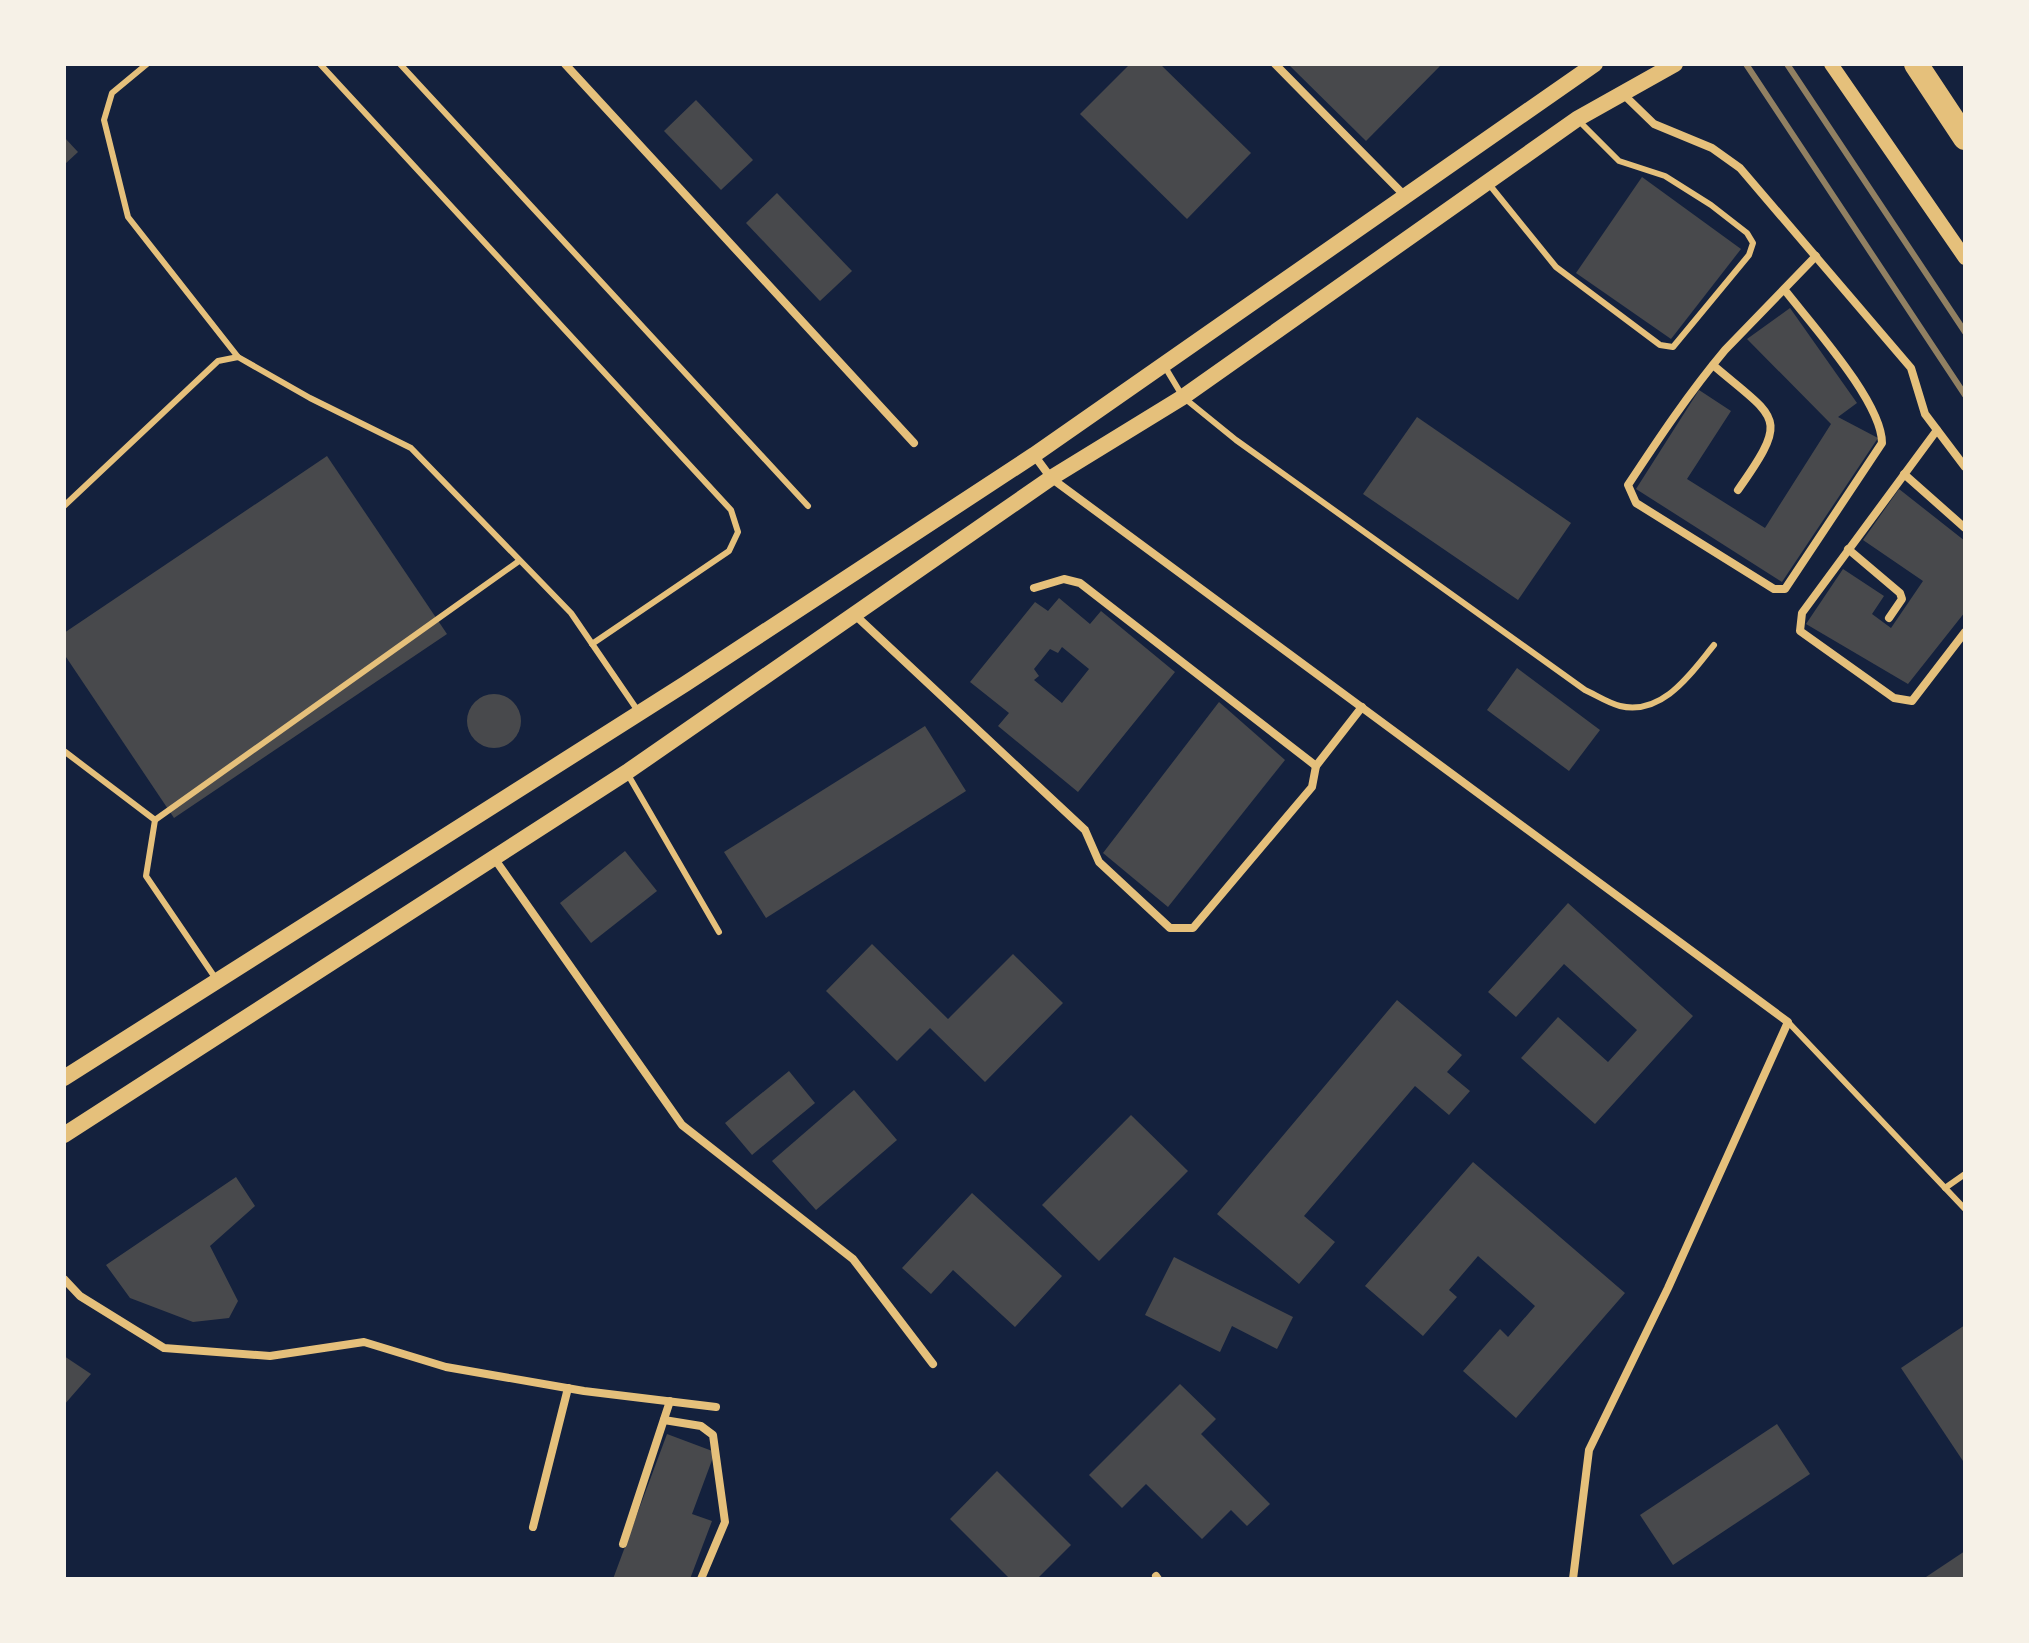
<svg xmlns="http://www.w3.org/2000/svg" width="2029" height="1643" viewBox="0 0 2029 1643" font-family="'Noto Serif',serif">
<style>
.building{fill:#48494c;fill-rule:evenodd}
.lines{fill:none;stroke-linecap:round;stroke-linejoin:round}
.service{stroke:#e5c07b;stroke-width:6}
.minor{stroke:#e5c07b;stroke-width:8}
.tertiary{stroke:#e5c07b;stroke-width:14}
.secondary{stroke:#e5c07b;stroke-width:16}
.motorway{stroke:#e5c07b;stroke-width:24}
.rail{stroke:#918062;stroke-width:6}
</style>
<rect width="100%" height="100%" fill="#14213d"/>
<!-- building -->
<g class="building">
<polygon points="1130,64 1160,64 1251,153 1187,219 1080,114"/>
<polygon points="1288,64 1442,64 1366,141"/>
<polygon points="696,100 753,160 721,190 664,131"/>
<polygon points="64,137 78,152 64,165"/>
<polygon points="1642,177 1741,249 1671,339 1576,273"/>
<polygon points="777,193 852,271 820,301 746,223"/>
<polygon points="1790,308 1857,403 1838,417 1878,438 1782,582 1636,489 1699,390 1731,411 1687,479 1765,528 1831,424 1747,339"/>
<polygon points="1417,417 1571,523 1518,600 1363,494"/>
<polygon points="327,456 447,634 174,818 64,654 64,633"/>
<polygon points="1899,489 1965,541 1965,612 1908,684 1806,624 1843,569 1884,596 1872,614 1891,628 1923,581 1863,540"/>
<path d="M1059,598L1090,624L1101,611L1175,672L1078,792L998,726L1009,713L970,682L1035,602L1048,611ZM1062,647L1089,669L1062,703L1034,680L1039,676L1034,669L1050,649L1058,653Z"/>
<polygon points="1517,668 1600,730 1569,771 1487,710"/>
<circle cx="494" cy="721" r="27"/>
<polygon points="1219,702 1285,760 1168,907 1103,853"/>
<polygon points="925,726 966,791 766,918 724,852"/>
<polygon points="625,851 657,891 591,943 560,903"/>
<polygon points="1568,903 1693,1016 1595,1124 1521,1058 1558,1017 1608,1062 1637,1030 1564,964 1516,1017 1488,992"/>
<polygon points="872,944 948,1019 1013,954 1063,1003 985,1082 930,1028 897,1061 826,991"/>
<polygon points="1397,1000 1462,1055 1447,1072 1470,1091 1449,1115 1415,1086 1304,1216 1335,1242 1299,1284 1217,1214"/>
<polygon points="789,1071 815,1103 752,1155 725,1123"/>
<polygon points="854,1090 897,1140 816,1210 772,1161"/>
<polygon points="1131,1115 1188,1171 1099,1261 1042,1205"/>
<polygon points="1473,1162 1625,1293 1516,1418 1463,1371 1500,1329 1508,1337 1535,1306 1478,1256 1449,1290 1457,1297 1423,1336 1365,1286"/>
<polygon points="236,1177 255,1206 210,1246 238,1301 229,1318 193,1322 130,1298 106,1265"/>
<polygon points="972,1193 1062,1276 1015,1327 953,1270 931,1294 902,1268"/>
<polygon points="1174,1257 1293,1317 1277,1349 1232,1326 1220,1352 1145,1315"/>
<polygon points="1965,1325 1965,1464 1901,1368"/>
<polygon points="64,1356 91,1374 64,1405"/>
<polygon points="1180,1384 1216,1419 1201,1434 1270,1504 1247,1526 1231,1510 1202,1539 1146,1484 1122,1508 1089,1475"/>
<polygon points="1777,1424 1810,1474 1673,1565 1640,1515"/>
<polygon points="667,1434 715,1452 692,1514 712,1521 690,1579 613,1579"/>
<polygon points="997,1471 1071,1545 1037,1579 1010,1579 950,1519"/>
<polygon points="1965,1551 1965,1579 1923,1579"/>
</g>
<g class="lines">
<!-- service -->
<g class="service">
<polyline points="147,64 112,93 104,120 128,217 238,357"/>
<polyline points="320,64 731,510 738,532 729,551 592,644"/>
<polyline points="400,64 808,506"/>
<polyline points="1488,183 1556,267 1660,345 1673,347 1749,255 1753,243 1747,233 1711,205 1665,176 1619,161 1577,119"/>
<path d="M1165,367L1183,397L1236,440L1585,690C1596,695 1608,703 1620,706C1663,716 1691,673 1714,645"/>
<polyline points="64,506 218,361 238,357 310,398 411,448 571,613 638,711"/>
<polyline points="64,751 155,820 519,561"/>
<polyline points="627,773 719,932"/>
<polyline points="155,820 146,876 216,979"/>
<polyline points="1788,1022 1965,1209"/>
<polyline points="1945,1188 1965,1174"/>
</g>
<!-- minor -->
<g class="minor">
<polyline points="565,64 914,443"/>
<polyline points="1275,64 1406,197"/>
<polyline points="1622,93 1654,124 1712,148 1740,168 1911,368 1925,414 1965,467"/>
<path d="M1784,289C1811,324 1882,402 1882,443L1785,589H1774L1636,503L1628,485C1659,438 1689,393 1725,350L1816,256"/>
<path d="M1713,365C1777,420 1791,415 1738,490"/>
<polyline points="1937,430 1802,613 1800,631 1894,698 1912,701 1965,632"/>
<polyline points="1034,455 1051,478 1788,1022 1668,1288 1589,1450 1573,1579"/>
<polyline points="1904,474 1965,528"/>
<polyline points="1848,549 1900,593 1902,599 1889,618"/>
<polyline points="1034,588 1064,579 1080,583 1316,766 1362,707"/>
<polyline points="855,615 1085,830 1099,862 1170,928 1193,928 1312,787 1316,766"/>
<polyline points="494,858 682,1125 853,1259 933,1364"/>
<polyline points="64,1279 80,1296 164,1348 270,1356 364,1342 446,1367 584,1391 716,1407"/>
<polyline points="664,1420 701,1426 713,1435 725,1522 701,1579"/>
<polyline points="533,1527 568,1388"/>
<polyline points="623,1544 670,1401"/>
<polyline points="1156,1576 1158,1579"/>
</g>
<!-- tertiary -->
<polyline class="tertiary" points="1831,64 1965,258"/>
<!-- secondary -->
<g class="secondary">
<polyline points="64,1078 685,684 1034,455 1595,64"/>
<polyline points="64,1135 627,772 1051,478 1183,397 1577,119 1675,64"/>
</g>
<!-- motorway -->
<polyline class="motorway" points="1916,64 1965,138"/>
<!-- rail -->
<g class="rail">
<polyline points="1746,64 1965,395"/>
<polyline points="1787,64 1965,332"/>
</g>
</g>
<!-- border -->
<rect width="2029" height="1643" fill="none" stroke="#f6f1e7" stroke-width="132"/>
</svg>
